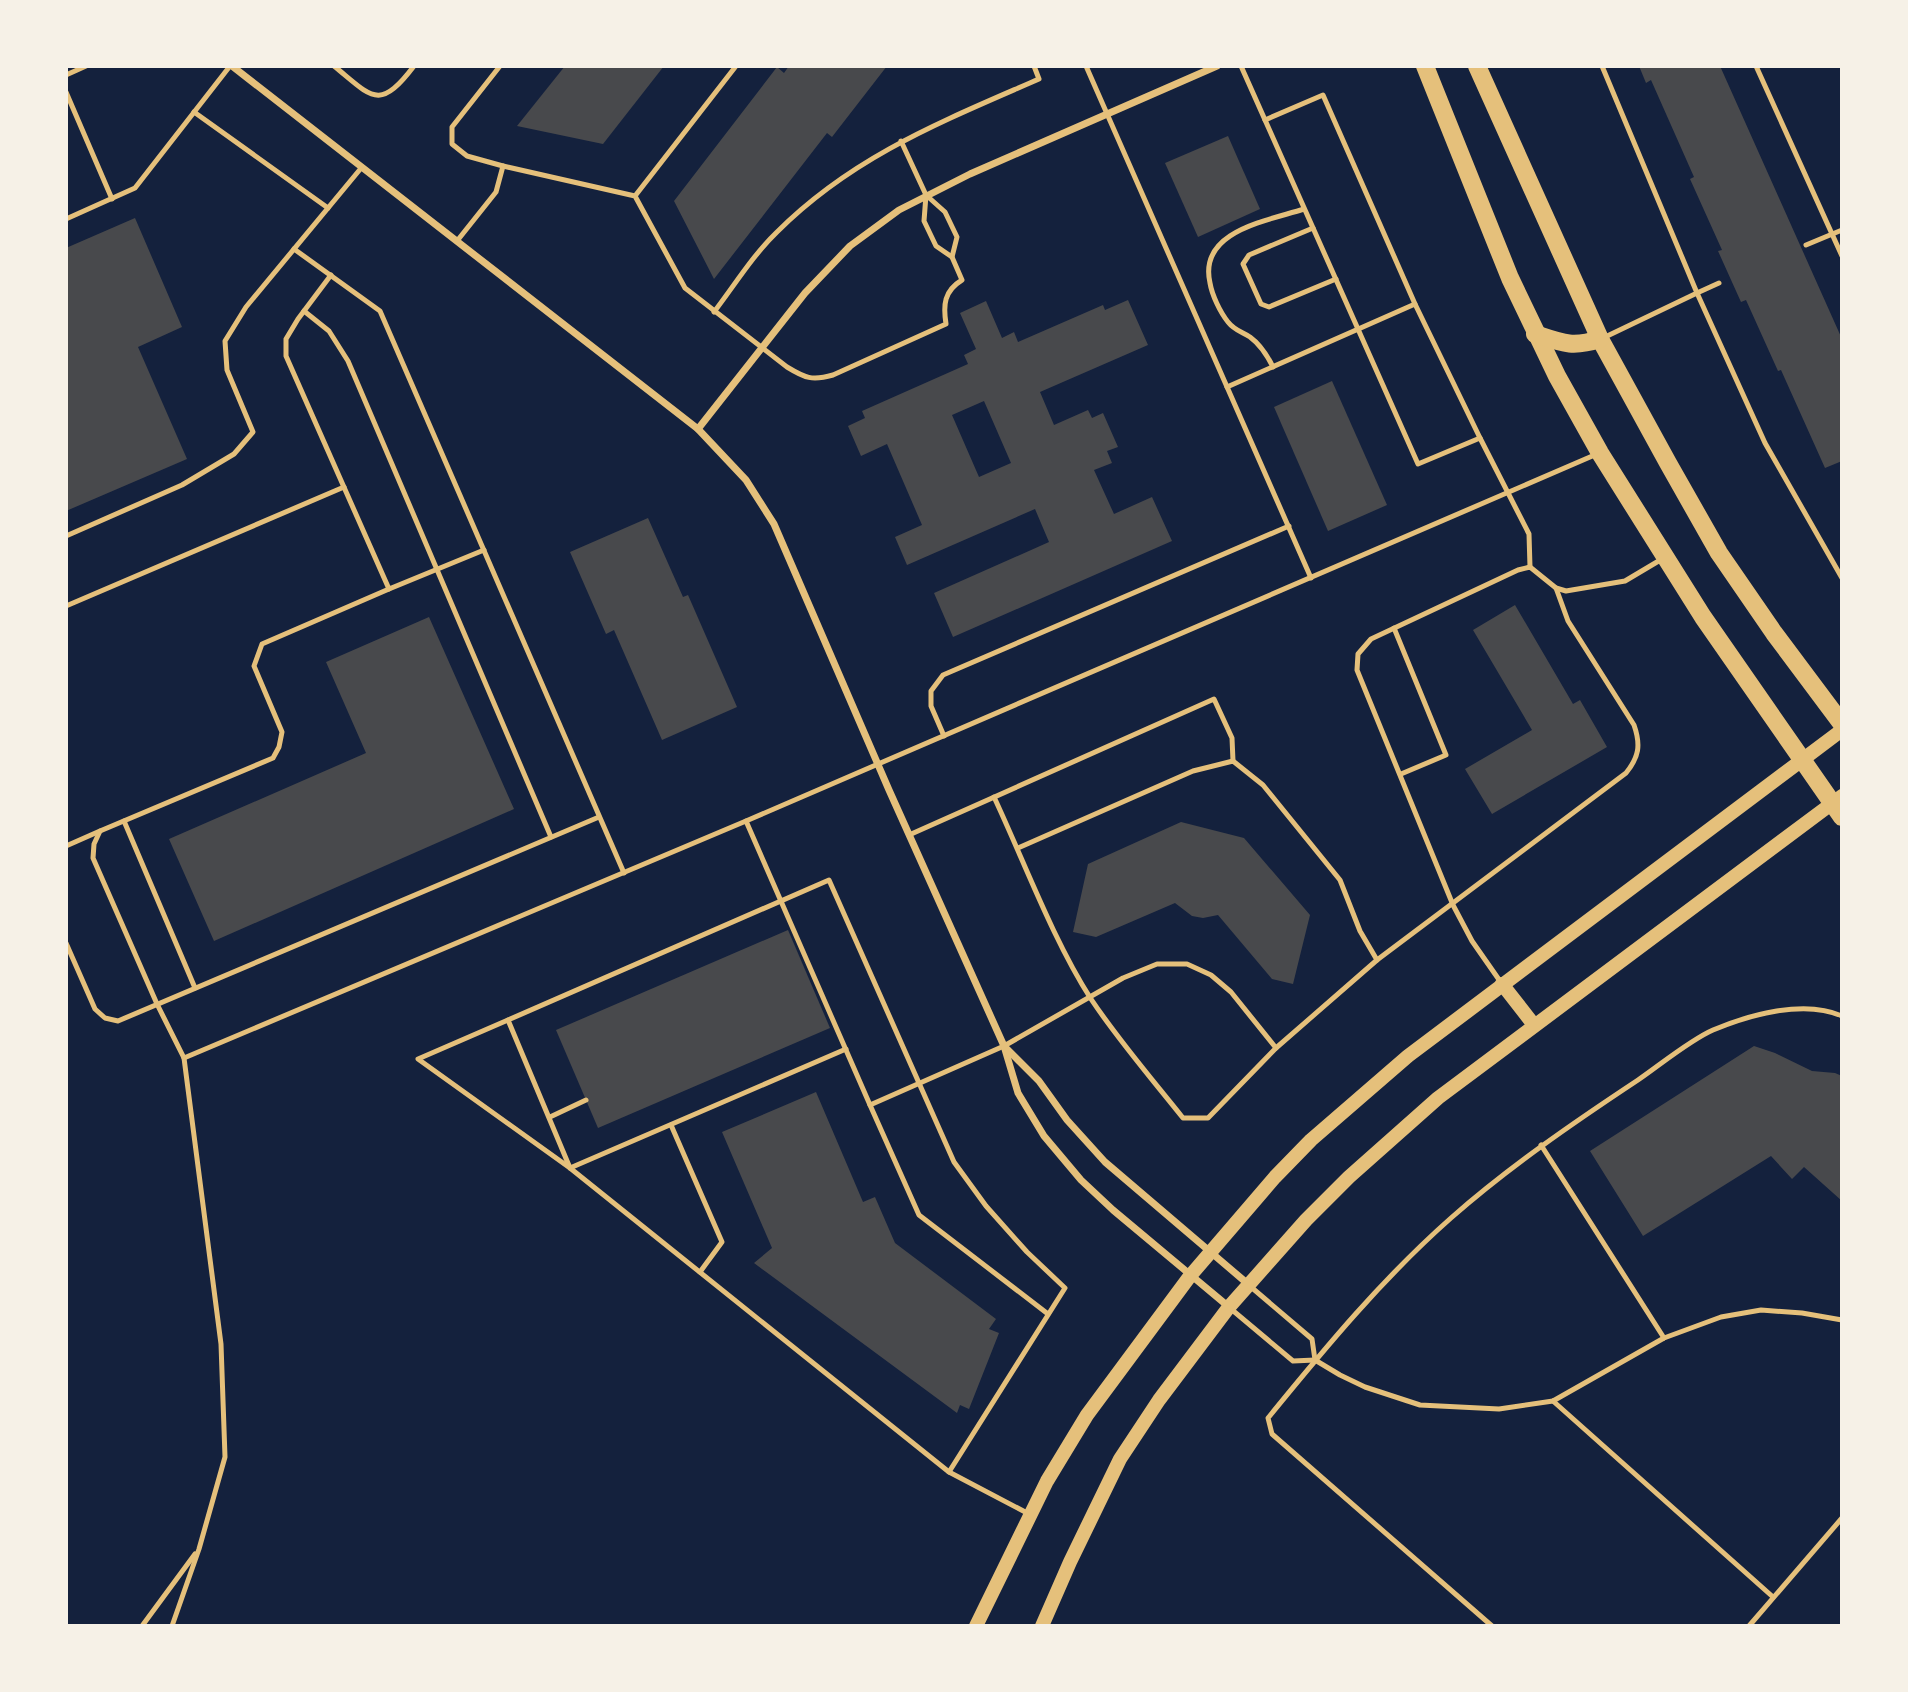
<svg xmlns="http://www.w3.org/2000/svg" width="1908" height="1692" viewBox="0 0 1908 1692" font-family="'Fira Sans Condensed',sans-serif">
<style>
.building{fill:#48494c;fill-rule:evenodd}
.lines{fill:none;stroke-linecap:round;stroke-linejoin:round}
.service{stroke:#e5c07b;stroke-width:5}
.minor{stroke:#e5c07b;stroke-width:7}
.secondary{stroke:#e5c07b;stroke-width:14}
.primary{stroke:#e5c07b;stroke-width:18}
</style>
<rect width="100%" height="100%" fill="#14213d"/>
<!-- building -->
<g class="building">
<polygon points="565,66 664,66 603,144 517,126"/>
<polygon points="789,66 887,66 832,137 827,133 714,279 674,201 777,67 784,73"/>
<polygon points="1639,66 1720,66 1842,339 1842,461 1825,468 1781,370 1778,371 1746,300 1741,302 1718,251 1722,250 1690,179 1694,177 1651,80 1646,83"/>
<polygon points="1228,136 1260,209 1198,237 1165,163"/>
<polygon points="135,218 182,327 138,347 187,459 66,511 66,248"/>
<path d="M1128,300L1148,345L1040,392L1054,425L1088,410L1092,418L1103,413L1118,447L1107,451L1112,463L1094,470L1114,514L1152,497L1172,541L953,637L934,593L1049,542L1035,509L907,565L895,537L922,525L887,444L861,456L848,426L865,418L862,411L968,364L964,355L976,349L960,313L986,301L1002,338L1014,332L1018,342L1103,305L1105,310ZM984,401L1011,463L979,477L952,415Z"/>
<polygon points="1332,381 1387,505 1328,531 1274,407"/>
<polygon points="648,518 683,597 688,595 737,707 662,740 614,630 606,634 570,552"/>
<polygon points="1515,605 1573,704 1580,700 1607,747 1492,814 1465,769 1532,730 1473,630"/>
<polygon points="429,617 514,809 214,941 169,839 366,753 326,662"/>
<polygon points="1181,822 1244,838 1310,915 1293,984 1272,979 1218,915 1203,918 1192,916 1175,903 1096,937 1073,932 1088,864"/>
<polygon points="788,930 830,1028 598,1128 556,1030"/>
<polygon points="1754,1046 1775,1053 1812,1071 1835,1073 1842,1076 1842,1201 1804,1167 1792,1179 1771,1156 1643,1236 1590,1151"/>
<polygon points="816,1092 863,1202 875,1197 895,1243 996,1319 989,1329 999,1333 969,1409 960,1405 957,1413 754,1263 772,1248 722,1132"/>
</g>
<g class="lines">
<!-- service -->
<g class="service">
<path d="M334,66C372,97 379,112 414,66"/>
<polyline points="1086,66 1311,578"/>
<polyline points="1241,66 1418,464 1480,438 1529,534 1530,567"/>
<polyline points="1602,66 1697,293 1603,338"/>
<polyline points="1756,66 1842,256"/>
<polyline points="66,75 86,66"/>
<polyline points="66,92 112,199"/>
<polyline points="194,112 328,208"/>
<polyline points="1265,120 1323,95 1415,304 1480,438"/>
<polyline points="901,141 926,195 945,212 957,237 952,257"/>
<path d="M503,166L635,196L685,288L787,367C805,378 812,381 833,375L946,324C943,305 944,291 962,280L952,257L936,246L924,221L926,195"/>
<polyline points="635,196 736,66"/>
<polyline points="66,219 135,188 230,66"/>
<polyline points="1313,228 1249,255 1243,264 1261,304 1269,307 1336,279"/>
<polyline points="457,241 496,192 503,166 467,156 452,144 452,127 500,66"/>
<polyline points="1806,245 1842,230"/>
<polyline points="294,249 380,311 624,873"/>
<polyline points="331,275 298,319 286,339 286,356 389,589 484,550"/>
<polyline points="1719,283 1697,293 1765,443 1842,578"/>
<polyline points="304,311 329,331 348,361 551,837"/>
<path d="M714,312C734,286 753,255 777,232C853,156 943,121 1039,79L1034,66"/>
<path d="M1273,367C1267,355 1261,345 1250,337C1242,332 1234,330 1228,322C1220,312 1212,295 1210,283C1198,231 1267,221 1304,209"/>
<polyline points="1227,387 1415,304"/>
<polyline points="66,536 182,485 234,454 253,432 227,370 225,341 246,307 362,167"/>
<polyline points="66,606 344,487"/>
<polyline points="1394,628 1446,755 1401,774"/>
<polyline points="944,736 931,706 931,691 943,675 1289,526"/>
<path d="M994,797C1024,861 1053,940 1091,999C1119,1041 1152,1079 1183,1118H1208L1276,1048L1377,960L1626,773C1639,757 1641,745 1634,725L1568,621L1556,588"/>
<polyline points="124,821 195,988"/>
<polyline points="746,821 870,1105 1004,1046 1123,978 1157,964 1187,964 1211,975 1231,992 1276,1048"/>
<polyline points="909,835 1214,699 1232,738 1233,761"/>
<polyline points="66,846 100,831"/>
<polyline points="1018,848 1193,771 1233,761 1263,785 1340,880 1360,931 1377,960"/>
<polyline points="66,943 95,1009 105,1018 118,1021 599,817"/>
<polyline points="1502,984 1472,941 1453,905 1357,670 1358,654 1371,639 1518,570 1530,567 1556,588 1566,591 1625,581 1662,559"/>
<polyline points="508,1020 418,1059 570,1168 949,1472 1029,1514"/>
<polyline points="846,1049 570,1168 508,1020 829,880 954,1162 986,1206 1027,1252 1065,1288 949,1472"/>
<polyline points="184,1058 746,821 1597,454"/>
<polyline points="870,1105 919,1215 1048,1314"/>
<polyline points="550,1117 586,1100"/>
<polyline points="671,1125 722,1242 700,1272"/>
<polyline points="1541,1145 1664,1338"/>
<polyline points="1251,1287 1312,1339 1315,1360"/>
<polyline points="1231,1309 1293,1361 1315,1360 1340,1375 1365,1387 1420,1405 1499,1409 1553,1401 1664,1338 1721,1317 1761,1310 1802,1313 1842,1320"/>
<polyline points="1553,1401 1773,1597"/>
<polyline points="142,1626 195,1554"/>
<polyline points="172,1626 199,1549 225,1457 221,1344 184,1058 157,1004 93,858 94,844 100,831 273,758 279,747 282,732 254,666 262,644 389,589"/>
<path d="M1492,1626L1272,1434L1268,1418C1325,1348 1383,1278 1451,1218C1509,1167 1573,1123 1638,1080C1660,1065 1690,1040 1713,1030C1749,1015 1804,999 1842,1016"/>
<polyline points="1749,1626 1842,1518"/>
</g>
<!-- minor -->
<g class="minor">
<polyline points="232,66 698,429 746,480 774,524 889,790 1004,1046 1018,1093 1044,1136 1081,1180 1113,1210 1229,1307"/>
<polyline points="698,429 805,293 850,246 899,210 970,174 1217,66"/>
<polyline points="1007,1049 1039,1081 1067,1120 1105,1162 1248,1284"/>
</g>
<!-- secondary -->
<g class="secondary">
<polyline points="1502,984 1534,1025"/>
<polyline points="976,1626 1047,1481 1087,1415 1190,1276 1275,1177 1311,1140 1408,1056 1842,730"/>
<polyline points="1042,1626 1070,1562 1120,1459 1159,1400 1229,1307 1306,1220 1349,1177 1438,1098 1842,796"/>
</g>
<!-- primary -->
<g class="primary">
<polyline points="1425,66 1510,278 1557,376 1600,453 1703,617 1842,817"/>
<polyline points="1477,66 1600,339 1668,463 1719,553 1774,633 1842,724"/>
<path d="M1535,334C1562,343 1572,348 1600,339"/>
</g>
</g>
<!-- border -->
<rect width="1908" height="1692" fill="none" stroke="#f6f1e7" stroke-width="136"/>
</svg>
